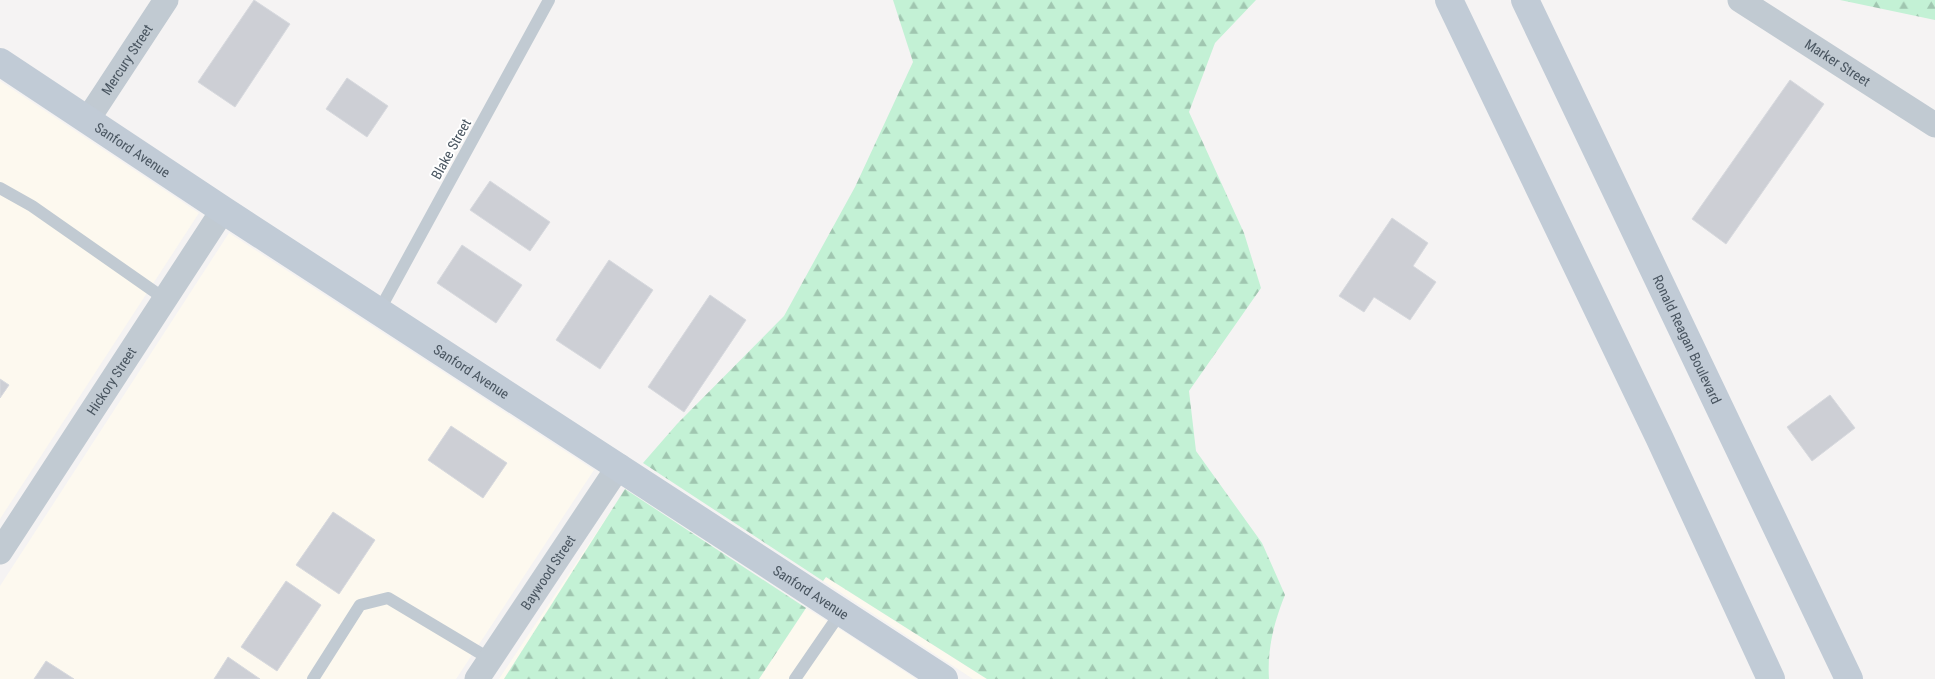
<svg xmlns="http://www.w3.org/2000/svg" width="1935" height="679" viewBox="0 0 1935 679" font-family="'Roboto Condensed',sans-serif">
<style>
.commercial{fill:#fdf9ef}
.forest{fill:url(#forest-firs)}
.building{fill:#cdcfd5;stroke:#d7d9de}
.lines{fill:none;stroke-linecap:round;stroke-linejoin:round}
.lane{stroke:#c1cad2;stroke-width:12}
.street{stroke:#c1cad2;stroke-width:25}
.secondary{stroke:#c1cbd6;stroke-width:28}
.labels{text-anchor:middle;dominant-baseline:central;stroke-width:4;stroke-linejoin:round;paint-order:stroke}
.street-label{font-size:14px;fill:#4a5661;stroke:#fff}
</style>
<defs>
<pattern id="forest-firs" width="22" height="20" patternUnits="userSpaceOnUse" patternTransform="scale(1.25)"><rect width="22" height="20" fill="#c3f1d5"/><path d="M5 1l3.5 6h-7zM16 11l3.5 6h-7z" fill="#a0c6b0"/></pattern>
</defs>
<rect width="100%" height="100%" fill="#f5f3f3"/>
<!-- commercial -->
<g class="commercial">
<polygon points="0,81 199,213 0,519"/>
<polygon points="229,233 594,470 456,679 0,679 0,586"/>
<polygon points="620,497 504,679 499,679"/>
<polygon points="826,577 987,679 973,679 823,581"/>
<polygon points="806,608 832,624 916,679 759,679"/>
</g>
<!-- forest -->
<g class="forest">
<path d="M893,0H1256L1215,43L1189,112L1244,233L1261,288L1189,391L1196,451L1262,543L1285,595C1274,622 1267,650 1269,679H987L826,577L823,581L643,463L677,424L784,316L855,187L913,62Z"/>
<polygon points="1840,0 1935,0 1935,20"/>
<polygon points="625,489 806,608 759,679 504,679"/>
</g>
<!-- building -->
<g class="building">
<polygon points="254,0 290,24 235,107 198,82"/>
<polygon points="347,78 388,106 367,137 326,109"/>
<polygon points="1790,80 1824,104 1726,244 1692,219"/>
<polygon points="490,181 550,222 530,251 470,210"/>
<polygon points="1392,218 1428,243 1413,266 1436,282 1410,320 1374,297 1364,312 1339,296"/>
<polygon points="462,245 522,285 496,323 437,283"/>
<polygon points="609,260 653,290 600,369 556,340"/>
<polygon points="710,295 746,320 684,412 648,387"/>
<polygon points="0,379 9,385 0,398"/>
<polygon points="1830,395 1855,428 1812,461 1787,427"/>
<polygon points="451,426 507,463 483,498 428,460"/>
<polygon points="333,512 375,540 339,594 296,565"/>
<polygon points="286,581 321,605 277,671 241,647"/>
<polygon points="228,657 260,679 214,679"/>
<polygon points="46,661 74,679 34,679"/>
</g>
<g class="lines">
<!-- lane -->
<g class="lane">
<polyline points="0,188 32,206 165,299"/>
<polyline points="379,311 549,0"/>
<polyline points="313,679 360,605 388,598 490,659"/>
<polyline points="795,679 841,612"/>
</g>
<!-- street -->
<g class="street">
<path id="s1" d="M1740,0L1935,125"/>
<path id="s2" d="M88,119L166,0"/>
<path id="s3" d="M0,552L223,210"/>
<path id="s4" d="M477,679L619,466"/>
</g>
<!-- secondary -->
<g class="secondary">
<polyline points="1449,0 1659,437 1771,679"/>
<path id="s5" d="M1525,0L1849,679"/>
<path id="s6" d="M0,62L223,210L944,679"/>
</g>
</g>
<g class="labels">
<!-- street labels -->
<g class="street-label">
<text stroke="none"><textPath href="#s2" startOffset="71">Mercury Street</textPath></text>
<text stroke="none"><textPath href="#s1" startOffset="116">Marker Street</textPath></text>
<text stroke="none"><textPath href="#s6" startOffset="159">Sanford Avenue</textPath></text>
<text transform="translate(451 149) rotate(-61)">Blake Street</text>
<text stroke="none"><textPath href="#s5" startOffset="376">Ronald Reagan Boulevard</textPath></text>
<text stroke="none"><textPath href="#s6" startOffset="564">Sanford Avenue</textPath></text>
<text stroke="none"><textPath href="#s3" startOffset="204">Hickory Street</textPath></text>
<text stroke="none"><textPath href="#s4" startOffset="128">Baywood Street</textPath></text>
<text stroke="none"><textPath href="#s6" startOffset="969">Sanford Avenue</textPath></text>
</g>
</g>
</svg>
